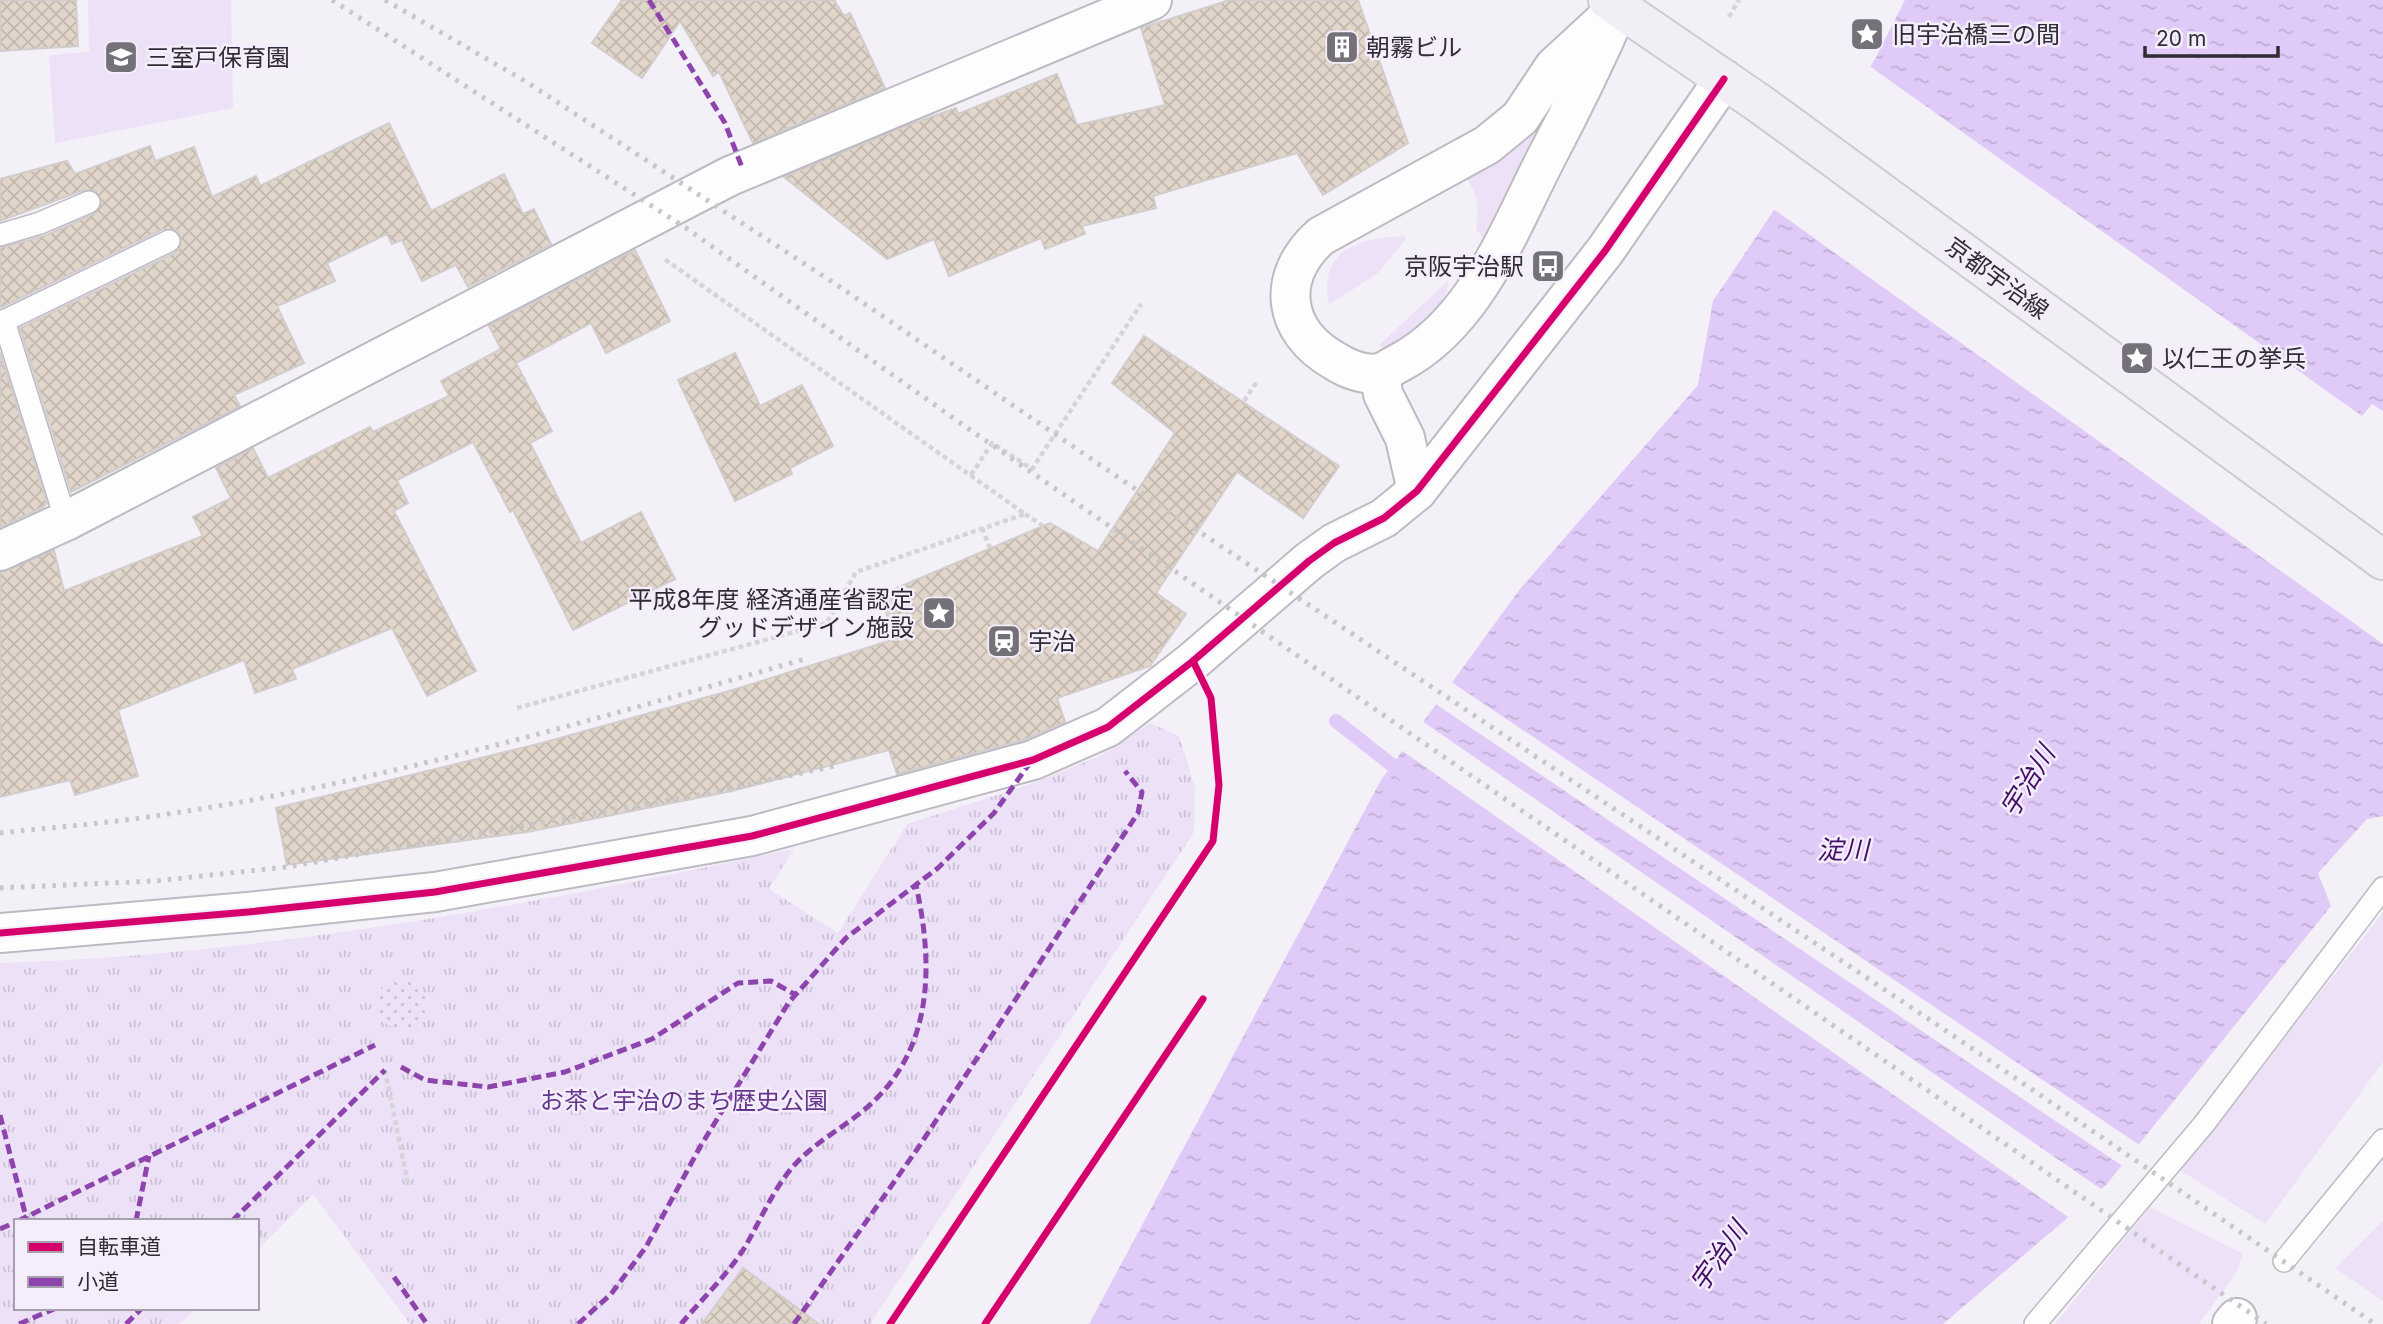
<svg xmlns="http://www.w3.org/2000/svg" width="2383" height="1324" viewBox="0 0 2383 1324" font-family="Inter,'Noto Sans JP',sans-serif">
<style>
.grass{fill:#ece1f7}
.park{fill:url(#park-tufts)}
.garden{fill:url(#garden-dots)}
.water{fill:url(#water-ripples)}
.pier{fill:#f4f0f8}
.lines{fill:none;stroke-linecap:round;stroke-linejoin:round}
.stream{stroke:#e0caf7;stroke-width:14}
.building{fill:url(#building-cross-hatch);stroke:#d1cdcd;stroke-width:2}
.service-casing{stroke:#bdbac1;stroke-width:24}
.minor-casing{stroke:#bdbac1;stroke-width:42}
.tertiary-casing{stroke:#bdbac1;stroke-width:42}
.primary-casing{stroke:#cecbd0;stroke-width:42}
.path{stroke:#d5d4d7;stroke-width:4.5;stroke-dasharray:5 3.5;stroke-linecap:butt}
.service{stroke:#fdfdfe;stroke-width:21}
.minor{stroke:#fdfdfe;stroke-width:38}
.tertiary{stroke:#fdfdfe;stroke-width:38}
.primary{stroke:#f2eef5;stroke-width:38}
.rail{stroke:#c7c6c8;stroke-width:5;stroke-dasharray:3.5 7;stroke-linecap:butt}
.quiet{stroke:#8e44ad;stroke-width:5;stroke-dasharray:10 5;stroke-linecap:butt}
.cycleway-casing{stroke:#f4edfb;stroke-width:11}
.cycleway{stroke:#d6006c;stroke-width:7}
.labels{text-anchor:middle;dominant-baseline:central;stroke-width:5;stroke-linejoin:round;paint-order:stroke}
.poi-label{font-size:24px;fill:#302c35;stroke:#f4edfb;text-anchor:start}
.street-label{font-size:24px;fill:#302c35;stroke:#f4edfb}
.park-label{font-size:24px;fill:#65358d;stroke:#f4edfb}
.water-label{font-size:26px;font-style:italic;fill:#440e68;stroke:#f4edfb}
</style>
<defs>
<pattern id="park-tufts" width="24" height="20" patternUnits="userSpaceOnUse" patternTransform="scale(1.75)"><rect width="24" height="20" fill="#ece1f7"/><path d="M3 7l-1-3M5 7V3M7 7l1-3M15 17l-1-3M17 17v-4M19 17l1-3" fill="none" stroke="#cbc1d4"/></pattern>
<pattern id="garden-dots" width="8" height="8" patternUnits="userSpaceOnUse" patternTransform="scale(1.75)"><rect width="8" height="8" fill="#ece1f7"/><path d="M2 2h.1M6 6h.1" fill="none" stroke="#cbc1d4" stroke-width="1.8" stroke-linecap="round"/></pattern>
<pattern id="water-ripples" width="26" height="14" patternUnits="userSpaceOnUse" patternTransform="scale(1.75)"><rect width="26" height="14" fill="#e0caf7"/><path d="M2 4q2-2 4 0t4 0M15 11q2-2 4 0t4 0" fill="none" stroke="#c0aed4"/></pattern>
<pattern id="building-cross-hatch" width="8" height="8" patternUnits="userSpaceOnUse" patternTransform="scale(1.75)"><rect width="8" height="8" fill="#e2d6ca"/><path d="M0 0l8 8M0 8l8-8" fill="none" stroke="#c2b8ae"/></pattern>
</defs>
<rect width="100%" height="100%" fill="#f4f0f8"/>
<!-- grass -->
<g class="grass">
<polygon points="88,0 231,0 233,108 55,143 49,55 89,52"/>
<path d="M1562,88L1525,152L1510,193L1485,239L1476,230C1479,208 1479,194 1465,177Z"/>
<path d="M1403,236L1406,239L1378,273L1329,305C1318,249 1358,239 1403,236Z"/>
<path d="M1448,281C1452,295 1413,341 1399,346C1395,347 1388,347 1383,348L1379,345Z"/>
<polygon points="2383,913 2383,1062 2265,1224 2180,1170"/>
<polygon points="2150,1207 2243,1254 2236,1273 2199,1324 2055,1324"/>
<polygon points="2383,1221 2383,1301 2335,1268"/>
</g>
<!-- park -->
<path class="park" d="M1150,723L1179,736L1195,787L1194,832L870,1324H410L313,1194L257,1250V1221H16V1308H197L179,1324H0V963C266,955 533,904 794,849L769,889L838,933L907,824L1031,784L1102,755Z"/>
<!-- garden -->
<circle class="garden" cx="402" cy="1004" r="25"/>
<!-- water -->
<polygon class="water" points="1905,0 2383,0 2383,816 2367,819 2318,873 2331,906 2106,1185 1943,1324 1089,1324 1381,780 1520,589 1698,385 1713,301 1874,61"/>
<!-- pier -->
<g class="pier">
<polygon points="1868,65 2362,416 2372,404 2383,411 2383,644 1772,208"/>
<polygon points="1450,681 2141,1146 2124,1167 1434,703"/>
<polygon points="1422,721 2104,1191 2071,1219 1401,750"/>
</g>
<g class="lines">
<!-- stream -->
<polyline class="stream" points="1336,721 1406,776"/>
</g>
<!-- building -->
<g class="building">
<polygon points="0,0 76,0 78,46 0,51"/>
<polygon points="622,0 834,0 844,16 850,13 885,88 753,143 719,72 713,76 680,21 642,78 592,43"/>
<polygon points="1230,0 1358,0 1408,143 1323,195 1297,153 1153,196 1156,208 1082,226 1085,234 1045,249 1041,238 949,276 934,239 887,259 784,177 903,127 956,108 958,114 1057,74 1077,125 1165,105 1141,28"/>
<polygon points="389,123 431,211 504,174 523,214 534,209 551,244 468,287 456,265 422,281 402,240 392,244 387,234 327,263 335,281 277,306 304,363 234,395 240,406 71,492 20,328 175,253 180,248 181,236 176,230 163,229 0,308 0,248 44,236 94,214 102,203 96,191 84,190 0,221 0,179 67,161 75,174 150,146 155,161 194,147 212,197 256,176 260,186"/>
<polygon points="635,250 670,321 606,353 591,323 516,363 552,431 530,443 581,543 641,512 675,579 573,630 513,510 510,512 473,442 397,480 408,503 394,511 476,671 427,696 392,628 292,669 296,679 255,693 244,660 118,710 138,776 75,795 70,780 0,797 0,573 54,550 64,591 203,536 193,517 231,498 216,468 253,448 268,478 370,427 373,432 449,396 441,381 501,349 489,326"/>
<polygon points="1144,336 1339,466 1303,518 1237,472 1156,593 1186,614 1150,666 1057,698 1065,722 1026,739 897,774 889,750 732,791 527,832 287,865 276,808 542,743 736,689 895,639 880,595 1050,523 1098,551 1175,433 1112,383"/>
<polygon points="0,352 47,503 43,507 0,527"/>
<polygon points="735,353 760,406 802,385 833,446 790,468 792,474 735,501 678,380"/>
<polygon points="743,1268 819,1324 702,1324"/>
</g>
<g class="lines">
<!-- service casing -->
<g class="service-casing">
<g id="service">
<polyline points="0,235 40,223 89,202"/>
<polyline points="0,321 4,321 66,521"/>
<polyline points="4,321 169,241"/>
<polyline points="2284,1261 2383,1140"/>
<polyline points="2035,1324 2204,1124 2383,888"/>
</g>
</g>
<!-- minor casing -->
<g class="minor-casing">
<g id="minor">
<path d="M1619,7C1596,60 1572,109 1545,160C1509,231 1474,324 1399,363C1393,366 1386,371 1380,373C1366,376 1347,369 1335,361C1282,331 1275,277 1321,236L1487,145L1520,118L1554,67Z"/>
<polyline points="1380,373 1383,394 1405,438 1417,491"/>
<polyline points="0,551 66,521 730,176 1152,0"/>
<polyline points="0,933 248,912 435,892 752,836 1033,760 1108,727 1193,661 1309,561 1334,543 1384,518 1417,491 1605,251 1724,79"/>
</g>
</g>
<!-- tertiary casing -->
<g class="tertiary-casing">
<polyline id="tertiary" points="2232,1324 2237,1318"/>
</g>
<!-- primary casing -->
<g class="primary-casing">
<polyline id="primary" points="1608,0 1763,106 2383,560"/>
</g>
<!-- path -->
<g class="path">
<polyline points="1729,17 1739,0"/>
<polyline points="1244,401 1258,380"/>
<polyline points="971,475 992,443 1032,469 1141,304"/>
<polyline points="1025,514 1043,526"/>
<polyline points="982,528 990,548"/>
<polyline points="517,708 827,623 856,572 1025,514 663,258"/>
<polyline points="385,1070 408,1184"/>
</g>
<!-- service -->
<use href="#service" class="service"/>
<!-- minor -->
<use href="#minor" class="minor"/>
<!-- tertiary -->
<use href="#tertiary" class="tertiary"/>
<!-- primary -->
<use href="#primary" class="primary"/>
<!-- rail -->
<g class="rail">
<polyline points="332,0 686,228 963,425 2266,1324"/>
<polyline points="385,0 525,81 843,289 1122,480 1942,1028 2375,1324"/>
<path d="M0,833C56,827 112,823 168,814C383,782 596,719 805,659"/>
<polyline points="0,888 155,881 287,867 692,796 835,766"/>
</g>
<!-- quiet -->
<g class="quiet">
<polyline points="649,0 725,123 743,170"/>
<polyline points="401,1067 425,1080 488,1087 565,1072 652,1039 738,983 771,981 796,995"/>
<polyline points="0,1115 27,1221"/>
<polyline points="18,1221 375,1045"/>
<polyline points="136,1221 149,1156"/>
<polyline points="232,1221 385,1070"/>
<polyline points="0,1229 16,1222"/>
<polyline points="394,1277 427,1324"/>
<polyline points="19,1324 56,1308"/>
<polyline points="126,1324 142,1308"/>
<polyline points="578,1324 611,1294 646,1247 700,1147 789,1002 846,938 938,868 994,813 1032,760"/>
<path d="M681,1324C702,1299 728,1274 745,1247C760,1221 772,1192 791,1169C813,1142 848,1126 873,1102C934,1044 933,962 916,885"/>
<polyline points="794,1324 918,1148 1138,813 1142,792 1125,771"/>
</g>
<!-- cycleway casing -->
<g class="cycleway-casing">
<g id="cycleway">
<polyline points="0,933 248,912 435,892 752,836 1033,760 1108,727 1193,661 1309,561 1334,543 1384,518 1417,491 1605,251 1724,79"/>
<polyline points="890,1324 1213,841 1219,785 1211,698 1193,661"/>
<polyline points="985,1324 1203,999"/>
</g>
</g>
<!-- cycleway -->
<use href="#cycleway" class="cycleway"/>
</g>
<!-- icons -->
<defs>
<g id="sight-square" transform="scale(1.75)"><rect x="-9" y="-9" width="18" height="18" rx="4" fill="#757179" stroke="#f4edfb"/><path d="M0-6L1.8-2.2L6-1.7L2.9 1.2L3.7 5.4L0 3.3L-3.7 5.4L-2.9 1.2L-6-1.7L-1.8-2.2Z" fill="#fff"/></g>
<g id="building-square" transform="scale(1.75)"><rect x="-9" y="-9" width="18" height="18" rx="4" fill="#757179" stroke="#f4edfb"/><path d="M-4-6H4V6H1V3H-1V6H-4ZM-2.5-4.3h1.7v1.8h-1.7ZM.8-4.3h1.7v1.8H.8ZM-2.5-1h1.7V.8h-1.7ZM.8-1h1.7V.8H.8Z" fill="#fff"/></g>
<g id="school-square" transform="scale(1.75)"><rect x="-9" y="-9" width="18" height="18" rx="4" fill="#757179" stroke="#f4edfb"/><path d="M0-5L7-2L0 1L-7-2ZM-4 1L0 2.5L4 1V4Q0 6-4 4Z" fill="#fff"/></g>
<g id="bus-square" transform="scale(1.75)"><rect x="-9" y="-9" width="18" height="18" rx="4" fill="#757179" stroke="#f4edfb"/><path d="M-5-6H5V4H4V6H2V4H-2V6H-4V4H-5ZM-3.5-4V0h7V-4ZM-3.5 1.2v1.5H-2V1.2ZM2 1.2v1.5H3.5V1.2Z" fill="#fff"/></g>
<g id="station-square" transform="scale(1.75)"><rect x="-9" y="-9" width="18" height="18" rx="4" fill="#757179" stroke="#f4edfb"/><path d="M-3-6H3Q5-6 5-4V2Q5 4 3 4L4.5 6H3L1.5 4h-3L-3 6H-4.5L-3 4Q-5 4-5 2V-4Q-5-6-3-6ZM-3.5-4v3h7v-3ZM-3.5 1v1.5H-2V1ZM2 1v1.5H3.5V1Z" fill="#fff"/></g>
</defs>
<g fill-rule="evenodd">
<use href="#sight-square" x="1867" y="34"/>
<use href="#building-square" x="1342" y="47"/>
<use href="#school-square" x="121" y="57"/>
<use href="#bus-square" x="1548" y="266"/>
<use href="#sight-square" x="2137" y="358"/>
<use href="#sight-square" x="939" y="613"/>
<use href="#station-square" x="1004" y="641"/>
</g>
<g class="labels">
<!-- poi labels -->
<g class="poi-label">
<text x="1892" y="34">旧宇治橋三の間</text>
<text x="1366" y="47">朝霧ビル</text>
<text x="146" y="57">三室戸保育園</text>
<text x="1524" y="266" text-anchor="end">京阪宇治駅</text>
<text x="2162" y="358">以仁王の挙兵</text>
<text x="914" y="599" text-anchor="end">平成8年度 経済通産省認定<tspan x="914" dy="28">グッドデザイン施設</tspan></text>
<text x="1028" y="641">宇治</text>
</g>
<!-- street labels -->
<g class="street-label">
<text transform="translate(1997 278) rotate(36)">京都宇治線</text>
</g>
<!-- park labels -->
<g class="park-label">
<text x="684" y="1100">お茶と宇治のまち歴史公園</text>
</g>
<!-- water labels -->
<g class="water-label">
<text transform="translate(2027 781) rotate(-58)">宇治川</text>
<text x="1843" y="849">淀川</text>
<text transform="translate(1718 1256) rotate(-55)">宇治川</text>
</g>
</g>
<!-- legend -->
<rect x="14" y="1219" width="245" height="91" fill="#f4edfb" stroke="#a6a0ac" stroke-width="2"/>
<rect x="28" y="1242" width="35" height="10" fill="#d6006c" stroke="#a6a0ac" stroke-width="2"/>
<text x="77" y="1254" font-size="21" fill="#302c35">自転車道</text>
<rect x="28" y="1277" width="35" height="10" fill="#8e44ad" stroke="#a6a0ac" stroke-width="2"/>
<text x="77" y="1289" font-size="21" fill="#302c35">小道</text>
<!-- scale -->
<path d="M2145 46v10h133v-10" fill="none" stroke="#302c35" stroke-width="3.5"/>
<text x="2156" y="46" font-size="21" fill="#302c35" stroke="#f4edfb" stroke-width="5" paint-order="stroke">20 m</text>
</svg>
